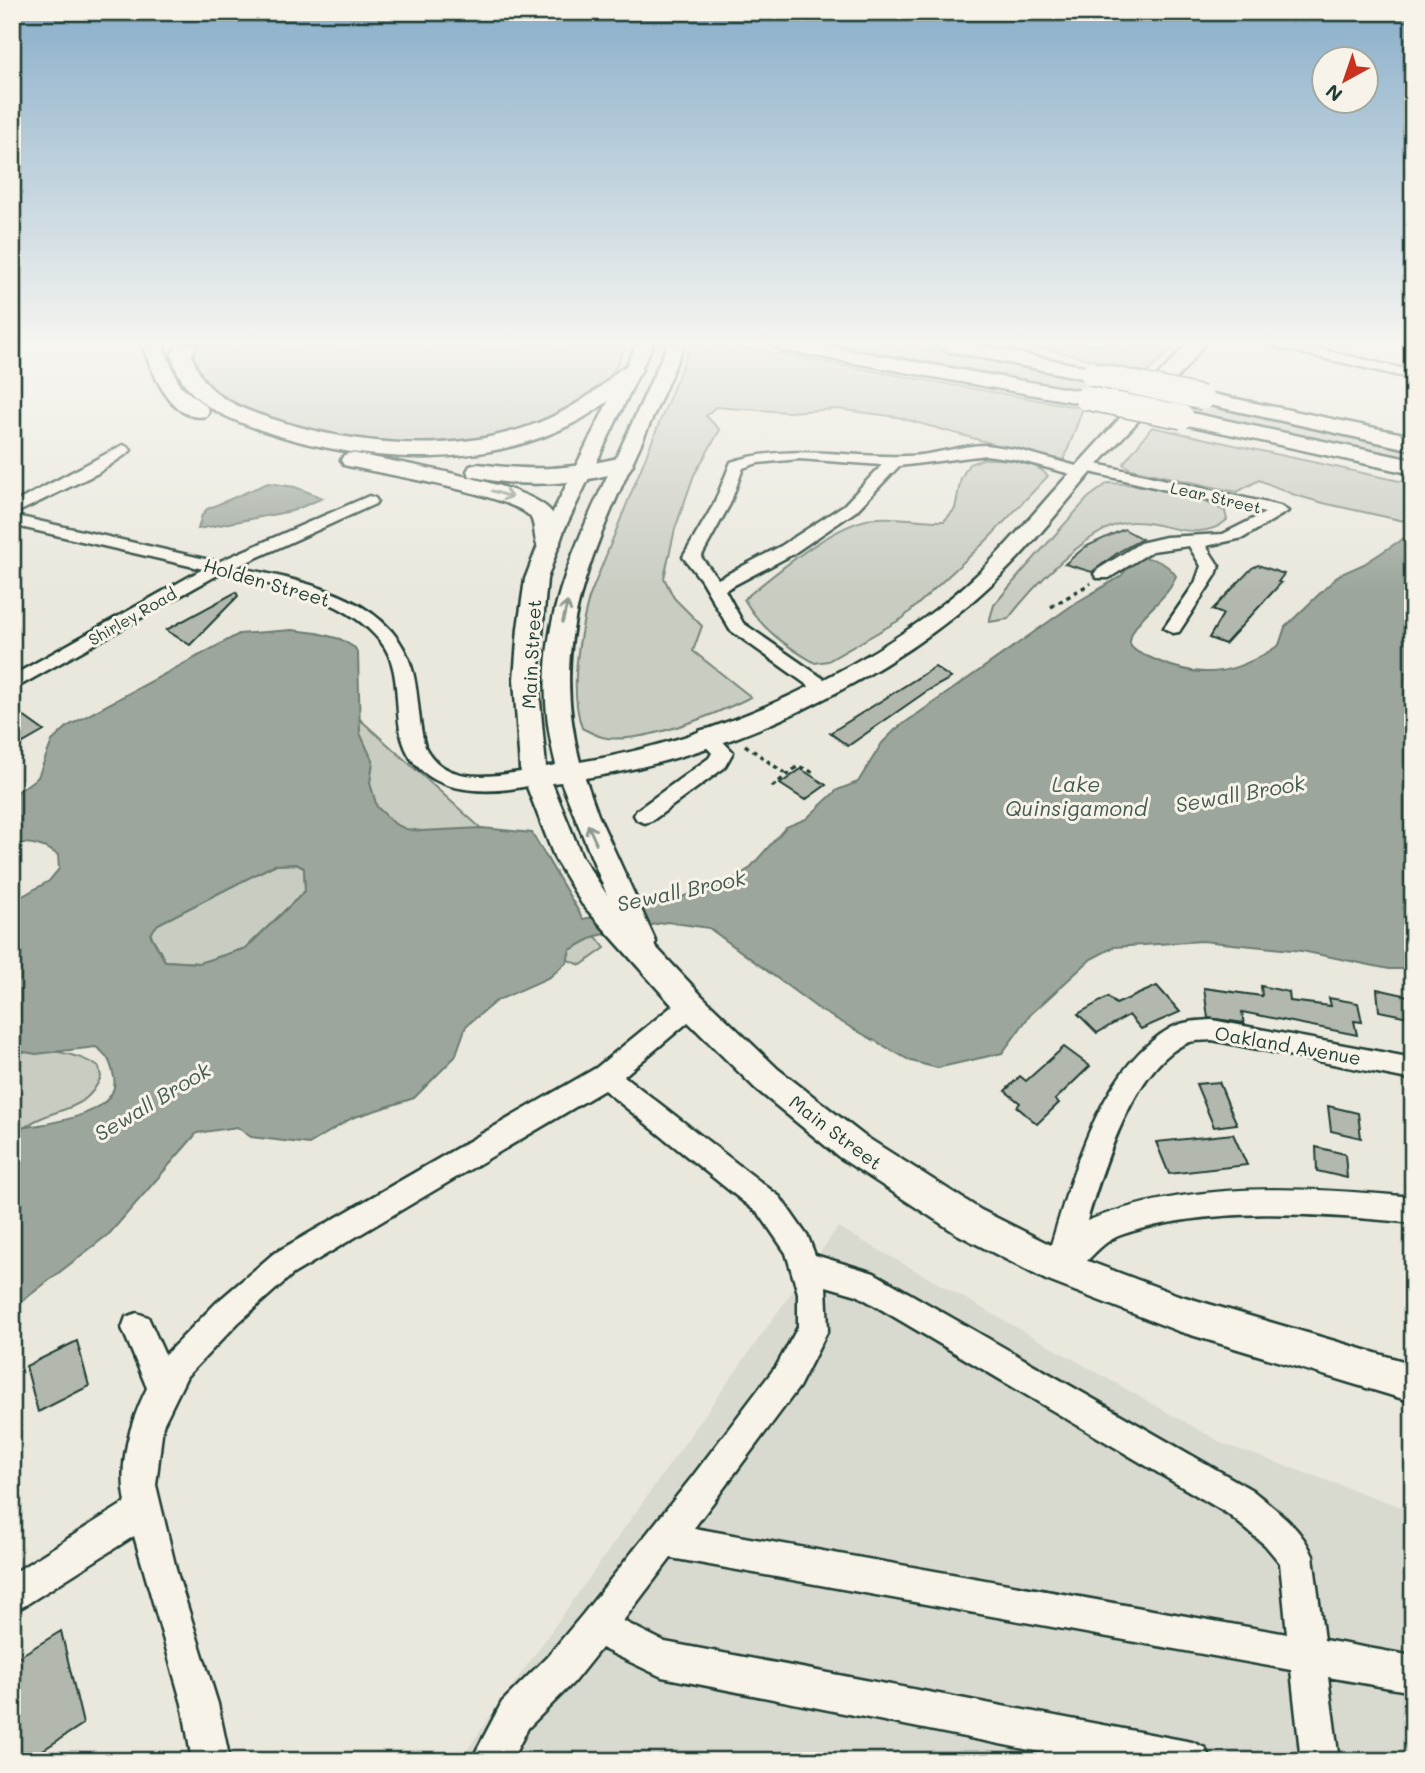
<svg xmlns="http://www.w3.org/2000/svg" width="1425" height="1773" viewBox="0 0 1425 1773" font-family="Mali,sans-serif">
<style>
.built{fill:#d9dacf}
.green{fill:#c8ccc1;stroke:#74847a;stroke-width:2}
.water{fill:#9ca69c;stroke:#6a7c72;stroke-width:2;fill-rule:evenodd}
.building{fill:#b2b8ae;stroke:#1f3d34;stroke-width:2}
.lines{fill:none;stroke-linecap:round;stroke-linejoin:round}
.minor-casing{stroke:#1f3d34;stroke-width:5}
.major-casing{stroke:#1f3d34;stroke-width:5}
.highway-casing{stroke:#1f3d34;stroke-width:5}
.path{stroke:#1f3d34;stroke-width:3.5;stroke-dasharray:4.5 4.5;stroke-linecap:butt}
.minor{fill:#f7f3e8;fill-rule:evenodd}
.major{fill:#f7f3e8;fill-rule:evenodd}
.highway{fill:#f7f3e8;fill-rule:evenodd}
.highway-bridge-casing{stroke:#1f3d34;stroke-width:26;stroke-linecap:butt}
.highway-bridge{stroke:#f7f3e8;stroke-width:23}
.oneway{stroke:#8b988e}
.labels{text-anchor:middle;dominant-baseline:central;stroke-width:6;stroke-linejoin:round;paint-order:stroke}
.far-street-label{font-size:16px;fill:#1f3d34;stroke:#f7f3e8}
.street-label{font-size:19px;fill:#1f3d34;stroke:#f7f3e8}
.water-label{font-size:21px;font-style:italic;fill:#445c53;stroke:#f7f3e8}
</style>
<rect width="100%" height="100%" fill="#eae8dd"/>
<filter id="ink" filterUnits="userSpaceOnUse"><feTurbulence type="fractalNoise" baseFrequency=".0143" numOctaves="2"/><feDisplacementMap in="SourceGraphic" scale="14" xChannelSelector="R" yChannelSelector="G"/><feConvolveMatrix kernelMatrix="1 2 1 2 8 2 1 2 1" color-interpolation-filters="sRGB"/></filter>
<g filter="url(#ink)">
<!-- built -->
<polygon class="built" points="838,1227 1224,1444 1413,1511 1413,1761 459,1761"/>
<!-- green -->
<g class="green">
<polygon points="195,344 627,344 611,376 585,402 532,429 485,440 448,444 368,444 291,429 212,395 189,363 191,348"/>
<path d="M691,344H722L1083,408L1064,460L1001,446L897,417L838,409L787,412L715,407L706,416L720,430L694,475L675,529L664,578L674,598L702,626L693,651L751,697C716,714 646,743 607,738C598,737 590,732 582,728C569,690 579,636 589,598Z"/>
<polygon points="820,344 903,344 1124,388 1116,398"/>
<polygon points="1026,344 1177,344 1147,373"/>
<polygon points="1180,400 1413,451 1413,460 1172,409"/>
<polygon points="1152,427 1413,484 1413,523 1323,503 1295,495 1259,480 1237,492 1131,469 1123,464"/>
<path d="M983,459C1007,459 1031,457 1048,476L985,542L903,618L828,661L815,663C786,646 761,629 744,599C776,573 836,521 878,518C897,516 923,522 944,521L955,509L961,478L969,464Z"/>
<path d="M1108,483C1146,485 1191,493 1225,511L1227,520C1196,547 1157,516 1123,523C1085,531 1031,589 1008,619L989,622L994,605L1021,573L1088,498Z"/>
<polygon points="335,697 582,919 605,948 581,965 537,948 371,822"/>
<polygon points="296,864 304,868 305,891 246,948 199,963 165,961 150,933 158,924 274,865"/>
<path d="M12,1048C41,1049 75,1051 99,1067L101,1077C86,1110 66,1106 37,1120C28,1124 21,1131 12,1134Z"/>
</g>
<!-- water -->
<g class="water">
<polygon points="268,483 295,487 323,498 292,511 198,529 202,515 207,509"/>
<path d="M1413,532V969H1389L1302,951L1202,941L1114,947L1091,959L1031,1014L1002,1053L937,1068L911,1061L820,1010L709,928L667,922L596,936L570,950L567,962L550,977L496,1001L466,1026L455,1057L414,1098L352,1118L309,1144L251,1137L237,1127L197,1133L110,1233L12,1309V1129C40,1125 127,1117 113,1073C110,1060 107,1055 96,1047L36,1054L12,1050V902L49,881L59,869L58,855C43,844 30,843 12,842V796L38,777L52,741L68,726L239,634L292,630L317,633L340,639L355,648L358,654L360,733L373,762L370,783L377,807L395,824L406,829L421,831L482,828L532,833L583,919L654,906L728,882L749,869L786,827L806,819L837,790L858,782L882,743L896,729L1074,604L1121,576L1137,557C1152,557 1168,563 1176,576C1168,601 1133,617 1130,641C1129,650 1142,654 1149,657C1200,681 1233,676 1279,645L1285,627L1339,575L1364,564ZM296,864L304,868L305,891L246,948L199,963L165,961L150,934L158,924L274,865Z"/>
</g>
<!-- building -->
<g class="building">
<polygon points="1124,529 1142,539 1120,551 1092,572 1065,564 1085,547"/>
<polygon points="1258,565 1284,574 1278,582 1281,583 1225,644 1209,638 1223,614 1212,610 1252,568"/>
<polygon points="236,592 238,596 190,645 166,630"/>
<polygon points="935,667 951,678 927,691 848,746 830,733"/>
<polygon points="12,708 44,731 23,743 12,734"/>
<polygon points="801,769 826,785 805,800 780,784"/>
<polygon points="1157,986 1180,1012 1141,1029 1129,1015 1097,1033 1078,1014 1108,997 1116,1004"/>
<polygon points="1261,986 1289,992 1290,1001 1331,1006 1329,998 1358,1003 1362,1022 1354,1021 1357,1035 1242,1012 1244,1023 1208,1018 1204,988 1262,996"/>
<polygon points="1377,989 1413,997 1413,1018 1379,1011"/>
<polygon points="1064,1047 1090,1066 1055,1100 1059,1103 1037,1124 1017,1107 1020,1103 1005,1091 1020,1076 1026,1081"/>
<polygon points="1219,1082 1230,1109 1237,1124 1214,1127 1196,1084"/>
<polygon points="1328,1106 1358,1113 1361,1138 1331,1131"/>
<polygon points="1233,1134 1247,1165 1169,1174 1156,1142"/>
<polygon points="1316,1147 1345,1154 1347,1178 1317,1171"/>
<polygon points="77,1341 89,1386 38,1412 26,1366"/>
<polygon points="61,1631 83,1724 26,1761 12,1761 12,1661"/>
</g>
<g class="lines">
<!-- minor casing -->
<g class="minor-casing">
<g id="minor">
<polygon points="1273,344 1297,344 1413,371 1413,379 1275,347"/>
<polygon points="123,445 128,447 131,450 128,453 98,473 12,515 12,504"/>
<path d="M986,445L1014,449L1080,467L1088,462L1280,506L1288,511L1243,538L1206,546L1219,566L1216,575L1179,632L1173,633L1164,628L1195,583L1201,566L1189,546L1152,551L1109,578H1097L1094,574L1097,570L1140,543L1166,537L1223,534L1265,513L1090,472L1082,477L1014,459L986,455L899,466L856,511L793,554L725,590L743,623L831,684L834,688L831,692H817L730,630L701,580L683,557L714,504L731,462C790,443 846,458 906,456C934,456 959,445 986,445ZM799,459L882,465L844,505L781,546L718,579L701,557L730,504L743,468L758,463Z"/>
<path d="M369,496L375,498L377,501L375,504L236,567C301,581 394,596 413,672C419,696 418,722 425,747C447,789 498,774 537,770L544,772L547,777L544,782C490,797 412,799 400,729C395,700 400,666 381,642C344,595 275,586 221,573L12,690V676L203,569L12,525V515L218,562Z"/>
<polygon points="706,729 713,731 733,752 724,768 653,820 645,823 637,820 634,815 637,810 709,758 712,753 696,736 699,731"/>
<path d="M691,995L700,998L703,1005L700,1012L624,1076L780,1197L808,1237L815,1255L874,1273L1252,1490C1275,1509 1301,1527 1313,1556L1324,1640L1413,1656V1692L1328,1677L1339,1761H1301L1291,1670L671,1558L623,1621L665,1642L1192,1742L1205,1748L1211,1761H1085L662,1677L601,1648L573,1683L528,1728L511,1761H471L502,1702L547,1657L583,1614L692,1477L777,1365L798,1327V1293L786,1253L760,1215L604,1090L293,1274L238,1323L187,1376L163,1425L156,1485L177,1573L218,1704L230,1761H192L182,1704L134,1536L24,1606L12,1611V1574L126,1502C118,1464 130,1422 147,1388L122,1328L126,1317L137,1313L148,1317L165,1355L216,1303L273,1254L596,1068L682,998ZM826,1286L857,1295L1228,1514L1265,1545L1280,1563L1287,1634L694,1528L799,1387L828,1330Z"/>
<path d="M1212,1020L1413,1058V1080L1212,1040C1205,1041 1197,1040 1190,1042C1135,1061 1102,1171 1087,1221C1191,1180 1304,1187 1413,1197V1223C1319,1214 1212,1205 1121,1235C1095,1244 1084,1272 1059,1282L1049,1278L1044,1268C1069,1190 1094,1072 1171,1028C1183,1021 1198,1021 1212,1020Z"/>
</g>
</g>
<!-- major casing -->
<g class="major-casing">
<path id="major" d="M637,344H653L564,530L547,579L538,679L546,767L556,765C526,647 565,565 615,460C633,422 650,383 668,344H684C668,383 651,422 633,461C586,565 550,646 580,762C714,741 886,664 983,569C1007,545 1029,519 1051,494C1096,444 1142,394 1187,344H1204C1175,385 1136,422 1102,460C1068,499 1035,543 997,579C891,680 729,756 585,778L598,815L656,942L654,945L702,996L778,1069L863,1135L981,1210L1069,1254L1178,1295L1413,1364V1402L1178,1331L1046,1280L957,1234L839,1157L756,1089L680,1014L582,904L555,859L520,769L514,679L518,628L525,579L544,530ZM561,782L607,895L582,857L552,783Z"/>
</g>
<!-- highway casing -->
<g class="highway-casing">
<g id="highway">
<path d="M142,344H162L180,386L206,406L209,411L206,416C171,424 151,369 142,344Z"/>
<path d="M177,344H197L192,354C200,392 235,407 269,418C351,445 448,455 530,426C555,417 579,404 600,387C608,381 615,372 624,367C629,363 634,364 639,366L642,370C633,383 619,393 607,402C513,473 371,467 264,431C224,417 181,401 172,354Z"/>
<polygon points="771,344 814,344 1086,392 1093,394 1096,398 1093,402 1086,404 781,350"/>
<polygon points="934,344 973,344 1092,368 1099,370 1102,374 1099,378 1092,380 944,350"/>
<polygon points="1203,392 1413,436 1413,450 1196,402 1193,398 1196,394"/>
<polygon points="1182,411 1413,460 1413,474 1174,422 1171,417 1174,412"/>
<path d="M352,453C391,462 533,483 552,513C558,521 558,535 560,544L557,549L548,551L539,549C533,540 536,527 531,518C517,495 376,473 344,465L341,460L344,455Z"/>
<path d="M622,457L630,459L633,464L630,469C579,485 523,489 470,476L467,471L470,466L478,464C531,471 570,470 622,457Z"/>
</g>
</g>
<!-- path -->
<g class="path">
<polyline points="1051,607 1091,583"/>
<polyline points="745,745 790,777"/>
<polyline points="772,787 798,766 817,774"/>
</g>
<!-- minor -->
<use href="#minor" class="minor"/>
<!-- major -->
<use href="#major" class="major"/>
<!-- highway -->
<use href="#highway" class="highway"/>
<!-- highway-bridge casing -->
<g class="highway-bridge-casing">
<g id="highway-bridge">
<polyline points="1092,374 1203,398"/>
<polyline points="1086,398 1182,417"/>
</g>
</g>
<!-- highway-bridge -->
<use href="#highway-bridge" class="highway-bridge"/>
</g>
<!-- one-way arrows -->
<defs><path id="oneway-shaft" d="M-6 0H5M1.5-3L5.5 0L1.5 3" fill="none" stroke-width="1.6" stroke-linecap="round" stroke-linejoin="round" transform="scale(1.75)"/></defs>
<g class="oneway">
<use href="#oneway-shaft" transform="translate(502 494) rotate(17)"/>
<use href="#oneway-shaft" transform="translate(565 612) rotate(-77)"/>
<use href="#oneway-shaft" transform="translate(592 834) rotate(-114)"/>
</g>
</g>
<!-- sky -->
<linearGradient id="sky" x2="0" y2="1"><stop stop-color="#89aeca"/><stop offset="0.58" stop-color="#f6f5f0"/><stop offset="1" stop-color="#f6f5f0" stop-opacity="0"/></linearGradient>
<rect width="1425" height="592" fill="url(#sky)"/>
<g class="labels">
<!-- far-street labels -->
<g class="far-street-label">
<text transform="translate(1216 497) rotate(13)">Lear Street</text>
<text transform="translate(132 616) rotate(-30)">Shirley Road</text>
</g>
<!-- street labels -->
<g class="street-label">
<text transform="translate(267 582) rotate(16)">Holden Street</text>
<text transform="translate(531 654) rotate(-87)">Main Street</text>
<text transform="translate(1288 1045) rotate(10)">Oakland Avenue</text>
<text transform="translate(836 1132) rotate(37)">Main Street</text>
</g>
<!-- water labels -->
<g class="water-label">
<text x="1076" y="783">Lake<tspan x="1076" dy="24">Quinsigamond</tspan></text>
<text transform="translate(1240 793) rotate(-10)">Sewall Brook</text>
<text transform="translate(681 890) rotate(-12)">Sewall Brook</text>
<text transform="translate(152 1101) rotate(-31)">Sewall Brook</text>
</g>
</g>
<!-- margin -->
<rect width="1425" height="1773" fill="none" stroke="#f7f3e8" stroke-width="42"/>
<rect x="21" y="21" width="1383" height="1731" fill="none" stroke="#1f3d34" stroke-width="2.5" filter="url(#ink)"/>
<!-- north arrow -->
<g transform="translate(1345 80) rotate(220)"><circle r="33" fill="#f7f3e8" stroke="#a1aaa0" stroke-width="2"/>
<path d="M0-5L12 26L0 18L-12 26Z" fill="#c8321e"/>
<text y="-10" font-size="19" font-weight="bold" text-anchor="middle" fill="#1f3d34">N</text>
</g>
</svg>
